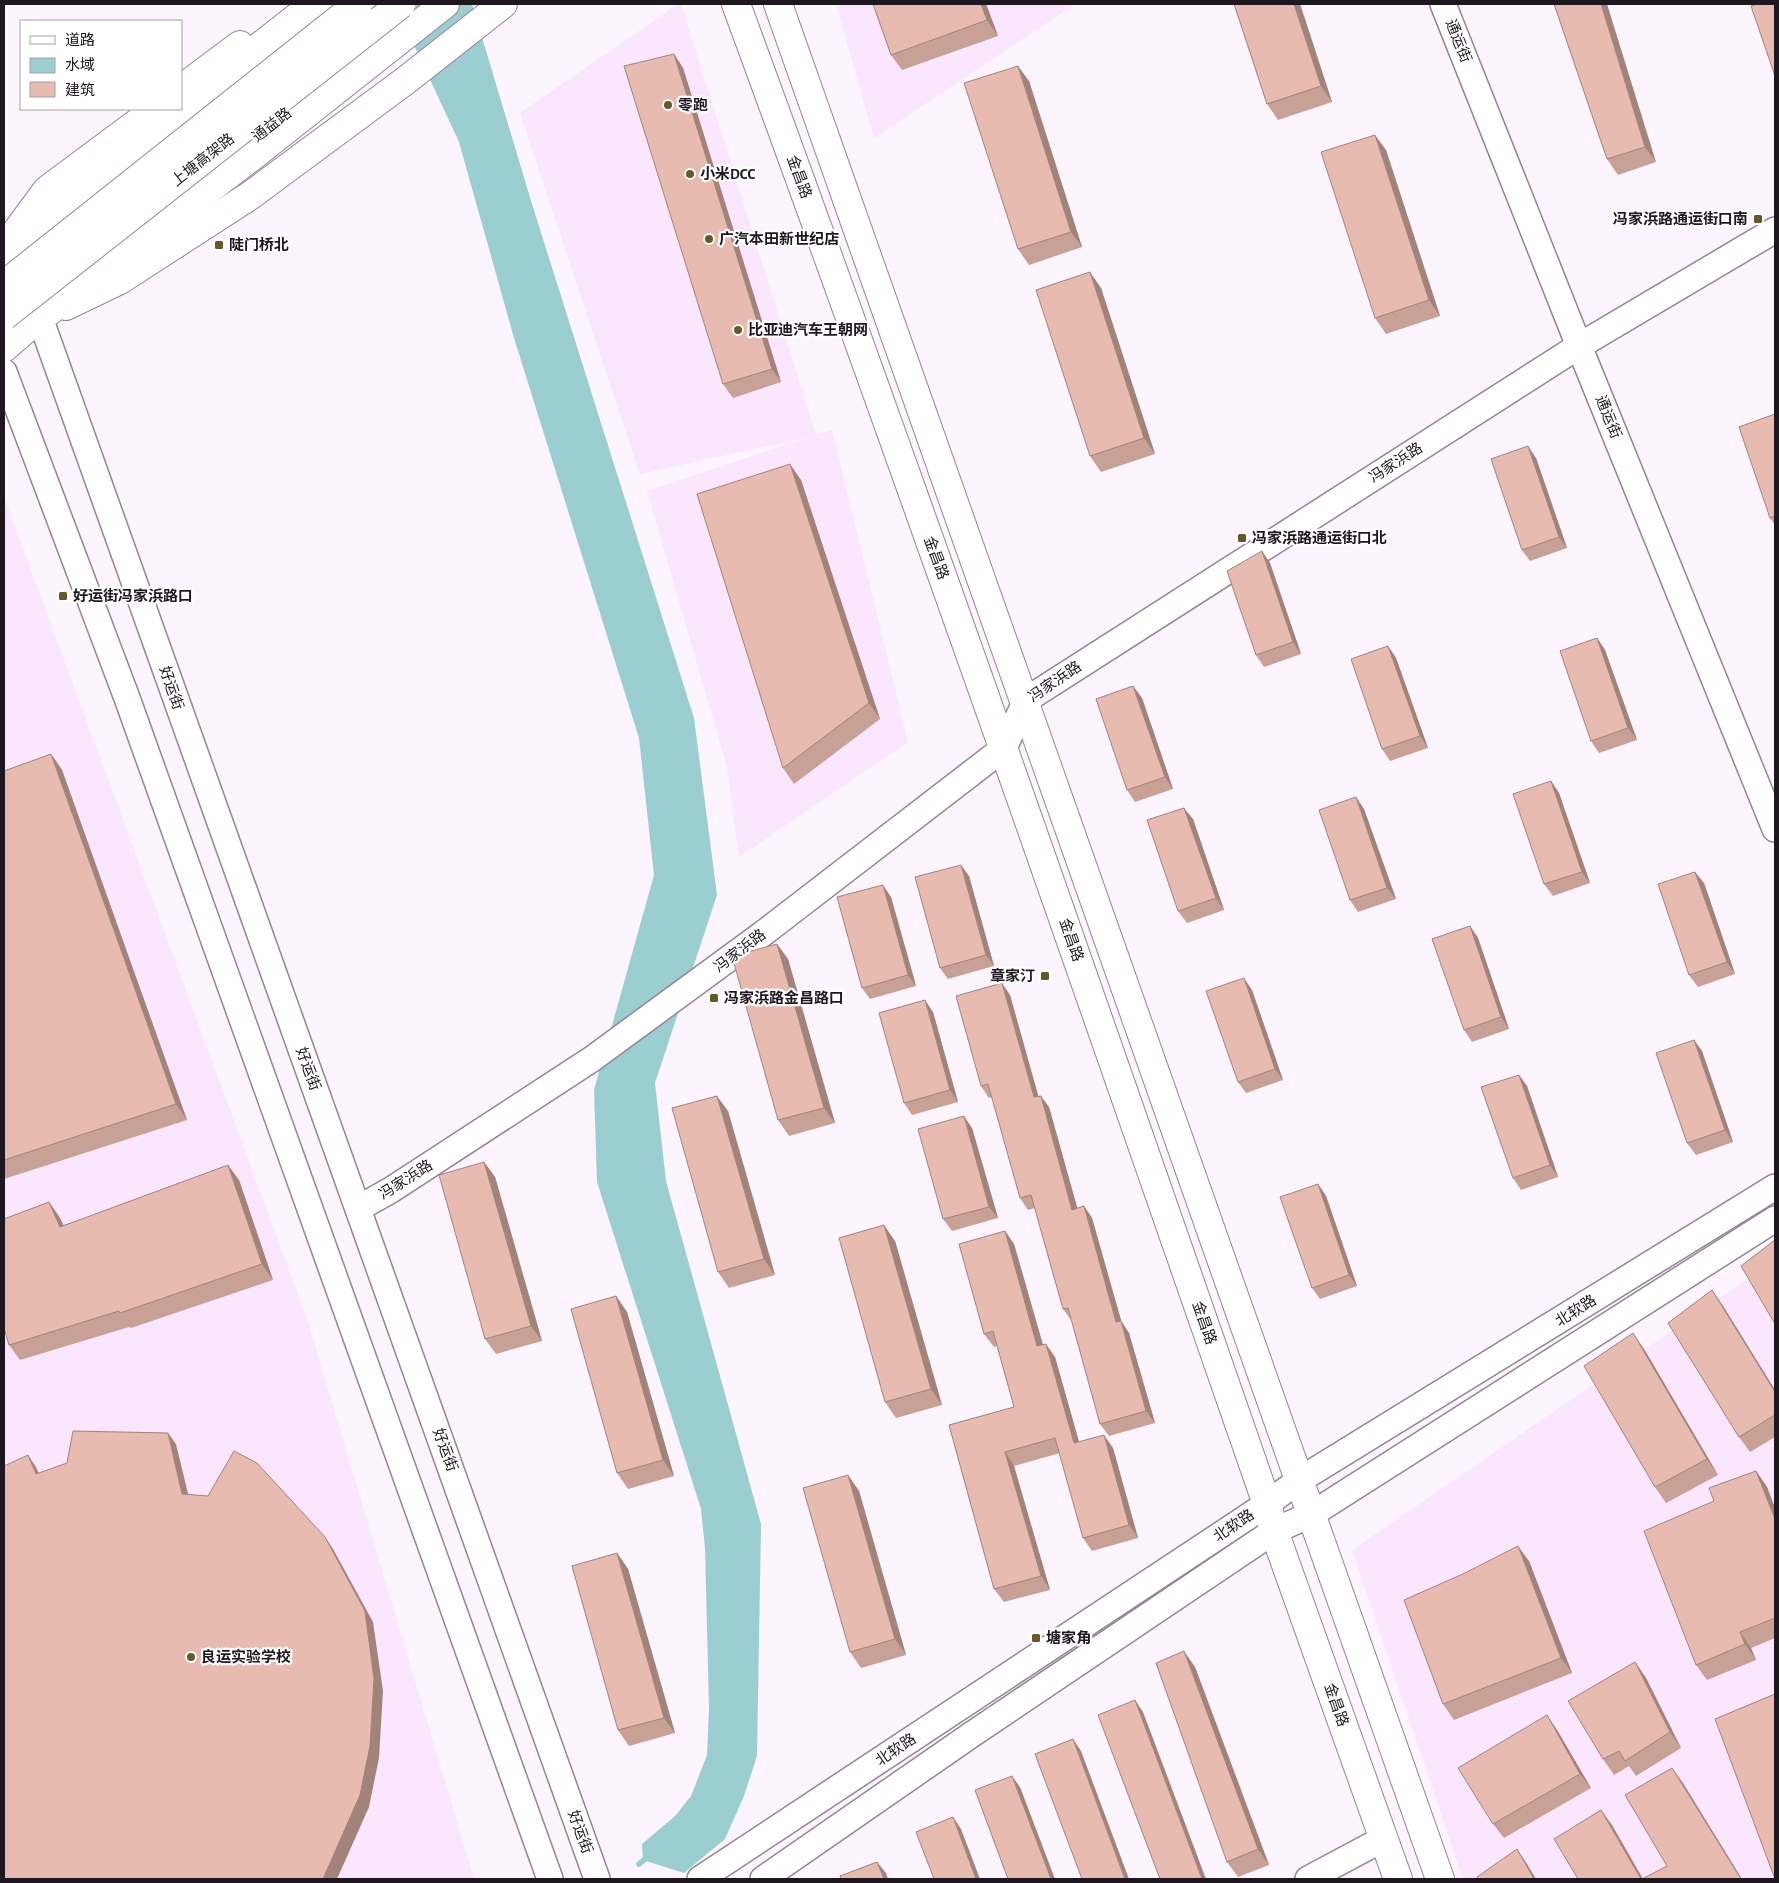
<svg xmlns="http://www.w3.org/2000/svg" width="1779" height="1883" viewBox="0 0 1779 1883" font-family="'Alegreya Sans','Noto Sans SC',sans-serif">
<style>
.built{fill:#fae6fe}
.water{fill:#9bced1}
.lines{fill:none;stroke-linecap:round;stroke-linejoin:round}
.stream{stroke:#9bced1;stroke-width:5.5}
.minor-casing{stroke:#958399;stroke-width:28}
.major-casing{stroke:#958399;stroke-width:30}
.highway-casing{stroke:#958399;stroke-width:30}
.minor{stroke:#fff;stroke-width:25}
.major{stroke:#fff;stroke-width:28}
.highway{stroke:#fff;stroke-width:28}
.highway-bridge-casing{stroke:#958399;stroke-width:30;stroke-linecap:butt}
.highway-bridge{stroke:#fff;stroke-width:28}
.wall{fill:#c7a196}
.shaded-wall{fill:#a2837a}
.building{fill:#e7bbaf;stroke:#a2837a}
.poi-dot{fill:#675825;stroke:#fff;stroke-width:2}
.labels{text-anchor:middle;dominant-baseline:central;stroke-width:4.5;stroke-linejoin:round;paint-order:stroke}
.street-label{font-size:15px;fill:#1e171f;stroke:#fff}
.poi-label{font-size:15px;font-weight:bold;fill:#1e171f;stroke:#fff;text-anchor:start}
</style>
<rect width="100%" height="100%" fill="#fcf4fe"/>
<!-- built -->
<g class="built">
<polygon points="678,4 681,4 816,435 832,430 908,742 739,857 727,767 647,491 809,437 640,474 520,113"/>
<polygon points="836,4 1075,4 874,138"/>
<polygon points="4,497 307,1319 474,1879 4,1879"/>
<polygon points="1775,1260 1775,1879 1463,1879 1352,1550"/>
</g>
<!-- water -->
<polygon class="water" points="395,4 472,4 532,204 694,718 717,895 655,1083 666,1181 761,1524 757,1756 744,1796 725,1839 684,1873 643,1860 642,1844 675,1816 691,1796 707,1755 709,1708 705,1548 701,1509 597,1182 594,1090 654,875 639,738 514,338 459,142"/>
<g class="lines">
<!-- stream -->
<polyline class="stream" points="639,1864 649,1856"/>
<!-- minor casing -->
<g class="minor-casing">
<g id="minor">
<polyline points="1443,4 1579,346 1775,829"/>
<polyline points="4,266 40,318 597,1879"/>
<polyline points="4,372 127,698 550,1879"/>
<polyline points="359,1208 391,1190 592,1059 765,932 1004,748 1026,700 1579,346 1775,230"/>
<polyline points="700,1879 1267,1504 1298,1481 1775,1187"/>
<polyline points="763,1879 971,1735 1274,1531 1312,1514 1775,1219"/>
<polyline points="1308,1879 1383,1839"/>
</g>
</g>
<!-- major casing -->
<g class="major-casing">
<g id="major">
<path d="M736,4C919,502 1093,1003 1267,1504L1274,1531L1398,1879"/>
<polyline points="778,4 1440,1879"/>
<polyline points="297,32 333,4"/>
<polyline points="181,89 240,45"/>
<polyline points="8,243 47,190 156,109"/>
<polyline points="66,306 120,280 251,195 405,81 503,4"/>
<polyline points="4,348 57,302"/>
</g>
</g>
<!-- highway casing -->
<g class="highway-casing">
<g id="highway">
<polyline points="181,108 314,4"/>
<polyline points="4,252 180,109"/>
<polyline points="40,318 250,158 445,4"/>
</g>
</g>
<!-- minor -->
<use href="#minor" class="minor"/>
<!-- major -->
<use href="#major" class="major"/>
<!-- highway -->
<use href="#highway" class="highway"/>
<!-- highway-bridge casing -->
<g class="highway-bridge-casing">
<g id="highway-bridge">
<polyline points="4,285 358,4"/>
<polyline points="4,316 401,4"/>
</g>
</g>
<!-- highway-bridge -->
<use href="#highway-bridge" class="highway-bridge"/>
</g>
<!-- wall -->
<g class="wall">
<polygon points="873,4 986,4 998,36 902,70 891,55"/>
<polygon points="1234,4 1300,4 1332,102 1278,120 1267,104"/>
<polygon points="1554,4 1656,162 1618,175 1607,159"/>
<polygon points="674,54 683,68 781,382 733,398 723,384"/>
<polygon points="1029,81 1082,247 1029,265 1018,249"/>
<polygon points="1386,150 1440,316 1386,334 1375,318"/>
<polygon points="1101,288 1155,454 1101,472 1090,456"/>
<polygon points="1775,414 1775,525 1770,518"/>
<polygon points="1536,458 1567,548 1530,561 1522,550"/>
<polygon points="801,480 880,719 794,784 783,768"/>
<polygon points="1262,551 1270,563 1301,654 1264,667 1256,655"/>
<polygon points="1597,638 1605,650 1637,740 1599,753 1591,741"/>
<polygon points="1388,646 1396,658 1428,748 1390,761 1382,749"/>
<polygon points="1133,686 1142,698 1173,789 1135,802 1127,790"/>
<polygon points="51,754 62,770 187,1120 4,1179 4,771"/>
<polygon points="1551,781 1559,793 1590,883 1553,896 1544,884"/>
<polygon points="1364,809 1396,899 1358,912 1350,900"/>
<polygon points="1193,819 1224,910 1187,923 1178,911"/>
<polygon points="969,876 994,966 948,979 940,968"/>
<polygon points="1704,883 1735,974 1698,987 1689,975"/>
<polygon points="891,897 916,986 870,999 862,988"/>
<polygon points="1470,926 1478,938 1509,1029 1472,1042 1464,1030"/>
<polygon points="777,944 788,959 835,1123 789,1136 778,1120"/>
<polygon points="1252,990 1283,1080 1246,1093 1238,1082"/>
<polygon points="1010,995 1038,1096 1049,1107 1077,1208 1084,1206 1092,1218 1121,1321 1129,1333 1155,1423 1109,1436 1100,1424 1072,1321 1063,1309 1035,1208 1028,1210 1020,1198 992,1097 989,1098 981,1086"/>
<polygon points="933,1012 958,1102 912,1115 904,1103"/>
<polygon points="1694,1040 1702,1051 1733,1142 1696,1155 1687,1143"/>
<polygon points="1519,1075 1527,1086 1558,1177 1521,1190 1513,1178"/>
<polygon points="728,1111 775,1275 729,1288 718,1272"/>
<polygon points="972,1128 998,1218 952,1231 943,1219"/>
<polygon points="484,1162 495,1177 542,1341 496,1354 485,1339"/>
<polygon points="239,1180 273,1280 131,1328 129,1327 20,1360 9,1345 49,1202 60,1218 63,1225"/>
<polygon points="1318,1184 1326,1196 1357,1286 1320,1299 1312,1288"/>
<polygon points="1005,1231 1014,1244 1043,1345 1055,1357 1079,1442 1113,1448 1138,1538 1092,1551 1083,1538 1060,1453 1014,1466 1050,1590 1004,1602 994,1589 949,1425 1014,1407 997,1346 994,1347 984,1334"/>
<polygon points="895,1241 942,1405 896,1418 885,1402"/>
<polygon points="1712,1290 1723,1306 1775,1390 1775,1437 1750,1452 1739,1437"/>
<polygon points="616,1296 627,1312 674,1476 628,1489 617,1473"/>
<polygon points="1644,1349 1718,1475 1666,1503 1655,1487"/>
<polygon points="1756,1471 1767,1487 1775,1508 1775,1638 1751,1648 1756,1660 1707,1680 1696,1665 1714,1501"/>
<polygon points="848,1475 859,1491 906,1655 861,1668 850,1652"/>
<polygon points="617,1553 628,1569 675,1733 629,1746 618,1730"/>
<polygon points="1529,1561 1572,1673 1454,1720 1443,1704"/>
<polygon points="1635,1662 1646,1678 1681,1748 1636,1776 1629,1766 1614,1775 1603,1759"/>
<polygon points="1195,1667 1269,1865 1238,1877 1227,1862"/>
<polygon points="1557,1730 1591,1788 1504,1838 1493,1824"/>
</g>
<!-- shaded-wall -->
<g class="shaded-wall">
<polygon points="981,4 986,4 998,36 987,20"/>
<polygon points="1294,4 1300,4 1332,102 1321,86"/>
<polygon points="1601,4 1607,4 1656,162 1645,147"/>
<polygon points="674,54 683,68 781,382 772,369"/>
<polygon points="1018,66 1029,81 1082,247 1071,232"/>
<polygon points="1375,135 1386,150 1440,316 1429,300"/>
<polygon points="1090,272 1101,288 1155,454 1144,438"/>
<polygon points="1528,446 1536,458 1567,548 1559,537"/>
<polygon points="790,464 801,480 880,719 869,703"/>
<polygon points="1262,551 1270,563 1301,654 1293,642"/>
<polygon points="1597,638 1605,650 1637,740 1628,728"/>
<polygon points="1388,646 1396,658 1428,748 1420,736"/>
<polygon points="1133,686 1142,698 1173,789 1165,777"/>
<polygon points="51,754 62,770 187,1120 176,1104"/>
<polygon points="1551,781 1559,793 1590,883 1582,872"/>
<polygon points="1356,797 1364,809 1396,899 1387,888"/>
<polygon points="1184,808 1193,819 1224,910 1216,898"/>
<polygon points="961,865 969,876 994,966 986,955"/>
<polygon points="1695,872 1704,883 1735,974 1727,962"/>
<polygon points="883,885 891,897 916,986 908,975"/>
<polygon points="1470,926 1478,938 1509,1029 1501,1017"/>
<polygon points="777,944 788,959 835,1123 824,1108"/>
<polygon points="1244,978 1252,990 1283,1080 1275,1069"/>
<polygon points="1002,983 1010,995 1042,1109 1034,1097"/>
<polygon points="925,1000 933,1012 958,1102 950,1090"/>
<polygon points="1694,1040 1702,1051 1733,1142 1725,1130"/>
<polygon points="1519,1075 1527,1086 1558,1177 1550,1165"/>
<polygon points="717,1096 728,1111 775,1275 764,1259"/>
<polygon points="1041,1096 1049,1107 1081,1221 1072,1210"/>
<polygon points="964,1116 972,1128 998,1218 989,1207"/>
<polygon points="484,1162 495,1177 542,1341 531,1326"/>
<polygon points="228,1165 239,1180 273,1280 262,1264"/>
<polygon points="1318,1184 1326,1196 1357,1286 1349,1275"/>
<polygon points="49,1202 60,1218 71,1242 60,1227"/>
<polygon points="1084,1206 1092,1218 1125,1334 1116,1322"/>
<polygon points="884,1225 895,1241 942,1405 931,1389"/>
<polygon points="1005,1231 1014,1244 1047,1359 1037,1346"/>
<polygon points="1712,1290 1723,1306 1775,1390 1775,1392"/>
<polygon points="616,1296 627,1312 674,1476 663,1460"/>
<polygon points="1121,1321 1129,1333 1155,1423 1146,1411"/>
<polygon points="1633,1333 1644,1349 1718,1475 1707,1459"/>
<polygon points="1046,1344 1055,1357 1083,1456 1074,1443"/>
<polygon points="168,1433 176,1444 191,1506 182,1494"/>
<polygon points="1104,1435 1113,1448 1138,1538 1129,1525"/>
<polygon points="1005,1452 1014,1466 1050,1590 1041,1576"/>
<polygon points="28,1455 36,1467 44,1486 36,1474"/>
<polygon points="1756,1471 1767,1487 1775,1508 1775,1519"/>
<polygon points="848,1475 859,1491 906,1655 895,1639"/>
<polygon points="325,1537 333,1549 373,1622 383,1691 379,1758 369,1807 337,1879 323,1879"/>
<polygon points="1518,1546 1529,1561 1572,1673 1561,1658"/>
<polygon points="617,1553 628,1569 675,1733 664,1718"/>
<polygon points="1740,1632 1751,1648 1756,1660 1745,1644"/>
<polygon points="1184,1651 1195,1667 1269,1865 1258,1849"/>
<polygon points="1635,1662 1646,1678 1681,1748 1670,1732"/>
<polygon points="1135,1700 1143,1712 1206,1879 1202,1879"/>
<polygon points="1547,1715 1557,1730 1591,1788 1580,1774"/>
<polygon points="1073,1739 1081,1751 1129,1879 1125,1879"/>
<polygon points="1672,1768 1683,1783 1742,1879 1741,1879"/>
<polygon points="1012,1776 1020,1787 1055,1879 1051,1879"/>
<polygon points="1601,1810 1612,1825 1643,1879 1641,1879"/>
<polygon points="953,1817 961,1829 980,1879 976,1879"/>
<polygon points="1517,1849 1527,1864 1536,1879 1534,1879"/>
<polygon points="877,1862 886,1873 888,1879 884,1879"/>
</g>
<!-- building -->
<g class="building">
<polygon points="873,4 981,4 987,20 891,55"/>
<polygon points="1234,4 1294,4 1321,86 1267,104"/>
<polygon points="1554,4 1601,4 1645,147 1607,159"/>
<polygon points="1758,4 1775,4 1775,76 1751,6"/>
<polygon points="674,54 772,369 723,384 624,66"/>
<polygon points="1018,66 1071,232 1018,249 964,83"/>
<polygon points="1375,135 1429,300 1375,318 1321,152"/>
<polygon points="1090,272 1144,438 1090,456 1036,290"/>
<polygon points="1775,414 1775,516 1770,518 1739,427"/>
<polygon points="1528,446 1559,537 1522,550 1491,459"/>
<polygon points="790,464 869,703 783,768 697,494"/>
<polygon points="1262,551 1293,642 1256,655 1227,571"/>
<polygon points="1597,638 1628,728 1591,741 1560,651"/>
<polygon points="1388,646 1420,736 1382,749 1351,659"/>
<polygon points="1133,686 1165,777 1127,790 1096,699"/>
<polygon points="51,754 176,1104 4,1160 4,771"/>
<polygon points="1551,781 1582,872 1544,884 1513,794"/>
<polygon points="1356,797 1387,888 1350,900 1319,810"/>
<polygon points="1184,808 1216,898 1178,911 1147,820"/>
<polygon points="961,865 986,955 940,968 915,877"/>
<polygon points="1695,872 1727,962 1689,975 1658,884"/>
<polygon points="883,885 908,975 862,988 837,897"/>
<polygon points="1470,926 1501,1017 1464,1030 1432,939"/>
<polygon points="777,944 824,1108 778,1120 732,956"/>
<polygon points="1244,978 1275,1069 1238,1082 1206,991"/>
<polygon points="1002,983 1034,1097 1041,1096 1072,1210 1084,1206 1116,1322 1121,1321 1146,1411 1100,1424 1068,1308 1063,1309 1031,1195 1020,1198 988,1084 981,1086 956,996"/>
<polygon points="925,1000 950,1090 904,1103 879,1013"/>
<polygon points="1694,1040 1725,1130 1687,1143 1656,1053"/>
<polygon points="1519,1075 1550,1165 1513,1178 1481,1087"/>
<polygon points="717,1096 764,1259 718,1272 672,1108"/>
<polygon points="964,1116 989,1207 943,1219 918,1129"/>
<polygon points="484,1162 531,1326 485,1339 439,1175"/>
<polygon points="228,1165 262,1264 120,1313 119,1311 9,1345 4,1328 4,1219 49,1202 60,1227"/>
<polygon points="1318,1184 1349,1275 1312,1288 1280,1197"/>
<polygon points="884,1225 931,1389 885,1402 839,1238"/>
<polygon points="1005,1231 1037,1346 1046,1344 1074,1443 1104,1435 1129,1525 1083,1538 1055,1438 1005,1452 1041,1576 994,1589 949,1425 1014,1407 993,1331 984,1334 959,1244"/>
<polygon points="1775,1240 1775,1324 1741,1266"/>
<polygon points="1712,1290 1775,1392 1775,1415 1739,1437 1668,1323"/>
<polygon points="616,1296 663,1460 617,1473 571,1309"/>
<polygon points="1633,1333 1707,1459 1655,1487 1584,1366"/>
<polygon points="73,1431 168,1433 182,1494 208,1496 234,1451 257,1463 325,1537 365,1611 374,1679 370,1746 360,1795 323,1879 4,1879 4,1466 28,1455 36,1474 67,1463"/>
<polygon points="1756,1471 1775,1519 1775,1618 1740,1632 1745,1644 1696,1665 1644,1531 1714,1501 1709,1488"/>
<polygon points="848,1475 895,1639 850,1652 803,1488"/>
<polygon points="1518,1546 1561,1658 1443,1704 1404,1600 1465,1573"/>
<polygon points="617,1553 664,1718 618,1730 572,1566"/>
<polygon points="1184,1651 1258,1849 1227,1862 1156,1663"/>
<polygon points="1635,1662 1670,1732 1625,1761 1619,1751 1603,1759 1568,1701"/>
<polygon points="1775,1694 1775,1879 1715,1719"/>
<polygon points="1135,1700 1202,1879 1160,1879 1098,1715"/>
<polygon points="1547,1715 1580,1774 1493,1824 1458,1768"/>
<polygon points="1073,1739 1125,1879 1082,1879 1035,1754"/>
<polygon points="1672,1768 1741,1879 1642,1879 1667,1866 1625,1795"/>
<polygon points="1012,1776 1051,1879 1008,1879 975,1790"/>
<polygon points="1601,1810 1641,1879 1578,1879 1554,1839"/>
<polygon points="953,1817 976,1879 934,1879 916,1832"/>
<polygon points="1517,1849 1534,1879 1478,1879 1477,1877"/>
<polygon points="877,1862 884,1879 841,1879 840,1876"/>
</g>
<!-- markers -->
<g class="poi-dot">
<circle cx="668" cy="105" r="5"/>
<circle cx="690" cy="174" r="5"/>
<rect x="1753" y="214" width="10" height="10" rx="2.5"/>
<circle cx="709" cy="239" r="5"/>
<rect x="214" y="240" width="10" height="10" rx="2.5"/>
<circle cx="738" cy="330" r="5"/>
<rect x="1237" y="533" width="10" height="10" rx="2.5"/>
<rect x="58" y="591" width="10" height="10" rx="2.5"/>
<rect x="1040" y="971" width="10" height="10" rx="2.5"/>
<rect x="709" y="993" width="10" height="10" rx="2.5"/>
<rect x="1031" y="1633" width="10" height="10" rx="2.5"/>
<circle cx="191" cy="1657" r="5"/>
</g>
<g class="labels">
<!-- street labels -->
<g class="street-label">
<text transform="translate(1458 41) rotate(68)">通运街</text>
<text transform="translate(272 125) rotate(-38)">通益路</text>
<text transform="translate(203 160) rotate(-38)">上塘高架路</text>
<text transform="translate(799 177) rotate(70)">金昌路</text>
<text transform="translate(1608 417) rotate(68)">通运街</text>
<text transform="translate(1396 463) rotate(-33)">冯家浜路</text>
<text transform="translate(936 558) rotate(70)">金昌路</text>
<text transform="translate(1055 682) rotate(-34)">冯家浜路</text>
<text transform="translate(171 688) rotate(71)">好运街</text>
<text transform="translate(1071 940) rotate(71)">金昌路</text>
<text transform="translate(740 951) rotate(-37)">冯家浜路</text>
<text transform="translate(308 1069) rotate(70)">好运街</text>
<text transform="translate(406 1180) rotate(-32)">冯家浜路</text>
<text transform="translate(1576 1311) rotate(-32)">北软路</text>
<text transform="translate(1204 1323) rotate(71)">金昌路</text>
<text transform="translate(445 1450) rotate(70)">好运街</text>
<text transform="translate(1234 1526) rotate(-34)">北软路</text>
<text transform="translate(1336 1705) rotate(71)">金昌路</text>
<text transform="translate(896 1750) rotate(-34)">北软路</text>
<text transform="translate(580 1832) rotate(70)">好运街</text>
</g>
<!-- poi labels -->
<g class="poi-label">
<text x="678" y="105">零跑</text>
<text x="700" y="174">小米DCC</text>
<text x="1748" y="219" text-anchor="end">冯家浜路通运街口南</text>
<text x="719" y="239">广汽本田新世纪店</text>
<text x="229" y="245">陡门桥北</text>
<text x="748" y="330">比亚迪汽车王朝网</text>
<text x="1252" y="538">冯家浜路通运街口北</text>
<text x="73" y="596">好运街冯家浜路口</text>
<text x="1035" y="976" text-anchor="end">章家汀</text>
<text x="724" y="998">冯家浜路金昌路口</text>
<text x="1046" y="1638">塘家角</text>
<text x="201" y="1657">良运实验学校</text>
</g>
</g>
<!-- border -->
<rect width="1779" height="1883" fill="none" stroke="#1e171f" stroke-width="10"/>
<!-- legend -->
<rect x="20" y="20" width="162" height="90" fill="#ffffff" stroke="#a5a2a5"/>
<rect x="30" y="36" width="25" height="8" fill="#ffffff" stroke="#a5a2a5"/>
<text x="65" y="45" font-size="15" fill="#1e171f">道路</text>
<rect x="30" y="58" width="25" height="15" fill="#9bced1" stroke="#a5a2a5"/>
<text x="65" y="70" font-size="15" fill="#1e171f">水域</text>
<rect x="30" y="82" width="25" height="15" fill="#e7bbaf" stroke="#a5a2a5"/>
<text x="65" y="95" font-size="15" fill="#1e171f">建筑</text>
</svg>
